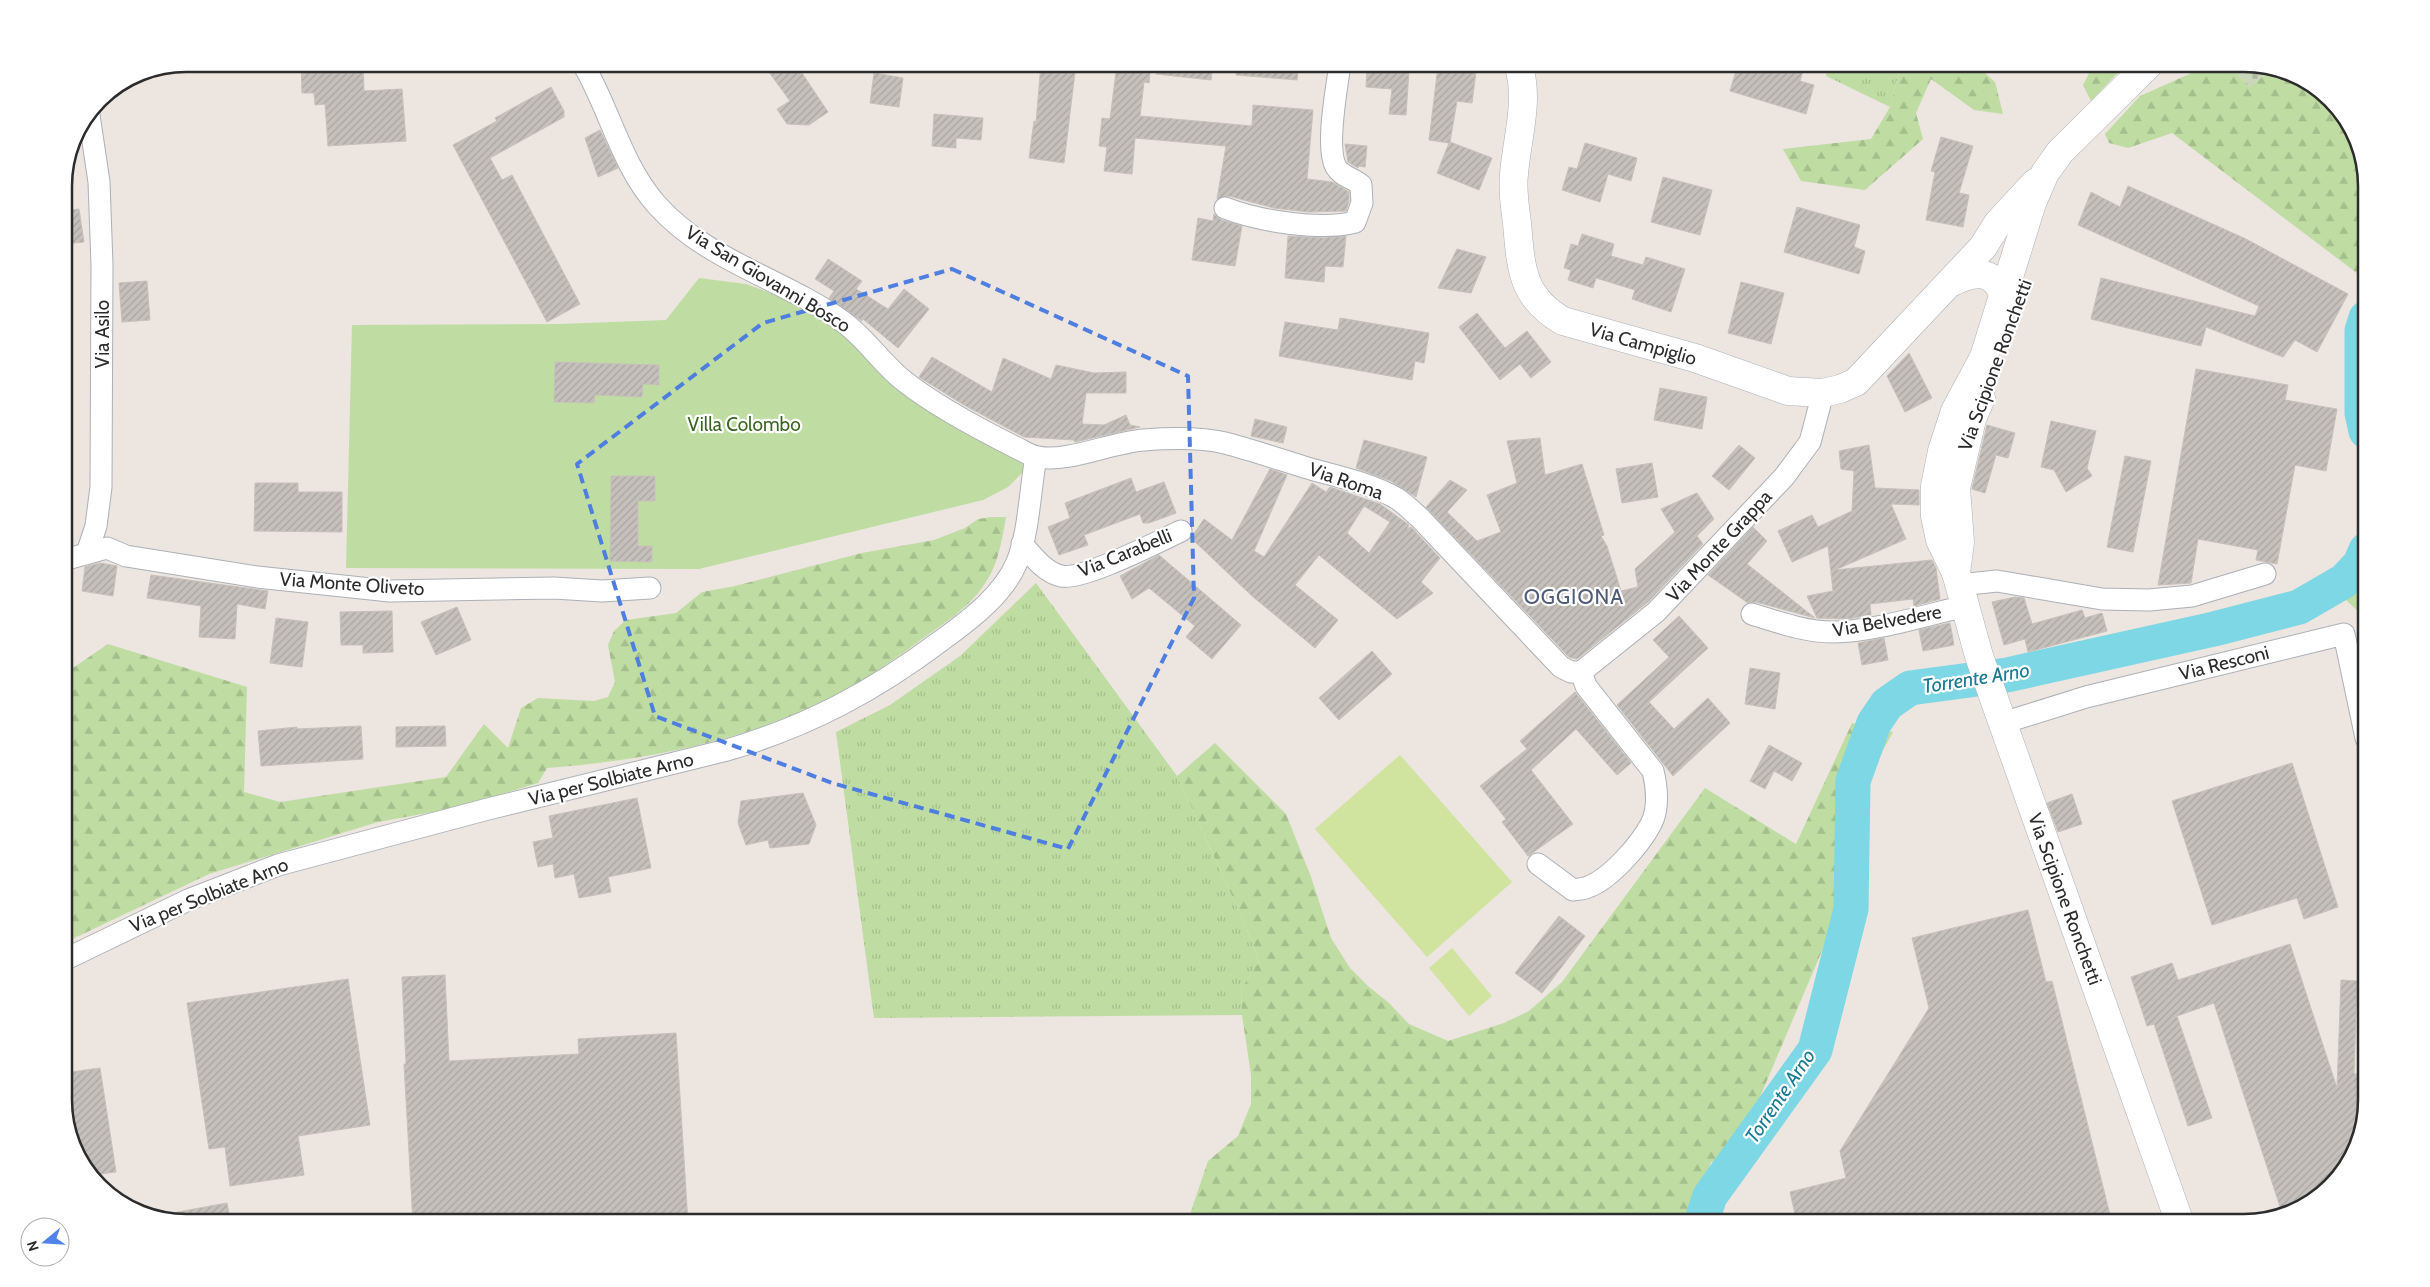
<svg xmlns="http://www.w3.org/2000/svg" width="2430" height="1287" viewBox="0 0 2430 1287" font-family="Cabin,sans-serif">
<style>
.grass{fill:url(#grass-tufts)}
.forest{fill:url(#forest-firs)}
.cemetery{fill:url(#cemetery-stones)}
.park{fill:#bfdda2}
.pitch{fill:#d0e49f}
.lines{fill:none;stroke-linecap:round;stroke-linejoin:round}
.river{stroke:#7dd7e4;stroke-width:35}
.building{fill:url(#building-hatch);stroke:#c8c1ba;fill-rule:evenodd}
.street-casing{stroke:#acb0b7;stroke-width:23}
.secondary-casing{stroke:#acb0b7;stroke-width:29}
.street{stroke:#fff;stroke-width:21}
.secondary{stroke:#fff;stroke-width:28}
.marked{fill:none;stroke:#4e7ee0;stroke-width:4;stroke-dasharray:10 6;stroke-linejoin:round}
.labels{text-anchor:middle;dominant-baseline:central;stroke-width:4.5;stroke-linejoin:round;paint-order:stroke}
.street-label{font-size:19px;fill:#2c2c2c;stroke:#fff}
.park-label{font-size:19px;fill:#396422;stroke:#fff}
.water-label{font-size:20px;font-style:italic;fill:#1a7a92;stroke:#fff}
.quarter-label{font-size:21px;letter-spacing:1px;fill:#505d79;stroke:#fff}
.rim{fill:none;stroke:#2c2c2c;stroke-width:2.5}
</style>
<defs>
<pattern id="grass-tufts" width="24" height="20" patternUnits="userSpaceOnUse" patternTransform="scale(1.25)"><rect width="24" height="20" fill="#bfdda2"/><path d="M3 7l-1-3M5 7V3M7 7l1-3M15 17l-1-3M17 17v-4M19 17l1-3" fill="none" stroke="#a4be8c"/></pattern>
<pattern id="forest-firs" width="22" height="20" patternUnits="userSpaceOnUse" patternTransform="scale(1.25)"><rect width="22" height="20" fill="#bfdda2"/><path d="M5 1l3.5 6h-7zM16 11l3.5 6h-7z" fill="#a4be8c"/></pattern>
<pattern id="cemetery-stones" width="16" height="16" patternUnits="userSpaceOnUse" patternTransform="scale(1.25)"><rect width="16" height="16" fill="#cad5b9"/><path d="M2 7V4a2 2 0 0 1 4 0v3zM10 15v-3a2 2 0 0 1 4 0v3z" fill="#aeb79f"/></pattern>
<pattern id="building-hatch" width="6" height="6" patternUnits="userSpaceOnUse" patternTransform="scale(1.25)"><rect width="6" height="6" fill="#c5c0bb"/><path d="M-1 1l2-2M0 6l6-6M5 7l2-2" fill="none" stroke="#a9a5a1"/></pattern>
</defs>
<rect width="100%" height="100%" fill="#ece5e0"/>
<!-- grass -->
<g class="grass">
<polygon points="1827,64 1901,64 1890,107 1826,76"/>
<polygon points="2366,573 2366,619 2345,599"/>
<polygon points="1036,583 1177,776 1244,922 1259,961 1241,989 1242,1015 874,1018 836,732 890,705 960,656"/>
</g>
<!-- forest -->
<g class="forest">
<polygon points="1901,64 1976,65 1995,82 2003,114 1974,110 1931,79 1916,113 1923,139 1865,190 1801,181 1783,149 1871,139 1890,107"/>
<polygon points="2094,64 2126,64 2091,101 2083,85"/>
<polygon points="2212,64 2229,64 2249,87 2271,70 2298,77 2346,119 2366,179 2366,280 2172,133 2128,148 2109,143 2105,134 2140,96"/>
<path d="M991,517H1006C1002,540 998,566 984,585C968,609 941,625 918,642C889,663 858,685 825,701C739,742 641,761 547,768L538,783L455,808L378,822L209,874L64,943V674L108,644L247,687L244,792L280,802L446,777L484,724L508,748L521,708L538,698L594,701L608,697L615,682L608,645L614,631L626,620L676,613L702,592L735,586L862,553L934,540L965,528L978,519Z"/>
<polygon points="1852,723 1893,732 1872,770 1860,825 1827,939 1734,1158 1711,1162 1694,1223 1187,1223 1208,1161 1238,1136 1251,1104 1251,1075 1242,1015 1241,989 1259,961 1244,922 1177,776 1215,743 1286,814 1311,877 1331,938 1350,968 1369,987 1388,1002 1409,1024 1448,1041 1504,1023 1529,1011 1562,982 1705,788 1796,844"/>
</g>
<!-- cemetery -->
<polygon class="cemetery" points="2229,64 2243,64 2271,70 2249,87"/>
<!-- park -->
<polygon class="park" points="699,278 746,284 795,302 849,336 882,371 923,408 1017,456 1026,469 1008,487 983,500 699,569 346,568 352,325 559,324 666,320"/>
<!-- pitch -->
<g class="pitch">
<polygon points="1400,755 1512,882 1427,957 1315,829"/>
<polygon points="1452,948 1492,996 1469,1016 1429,968"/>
</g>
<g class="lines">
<!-- river -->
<g class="river">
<polyline points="2366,318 2362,331 2362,413 2366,431"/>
<polyline points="1701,1223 1710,1196 1815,1050 1851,909 1853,781 1874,723 1887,704 1910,688 2007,675 2214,629 2299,607 2344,581 2360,564 2366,550"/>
</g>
</g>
<!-- building -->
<g class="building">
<polygon points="301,64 355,64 355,67 363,66 364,91 402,89 406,141 328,146 325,104 315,105 314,93 302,93"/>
<polygon points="763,64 796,64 828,112 809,125 787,124 777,109 790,101"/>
<polygon points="1041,64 1076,64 1064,163 1029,158 1034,121 1036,122"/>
<polygon points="1117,64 1151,64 1149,83 1144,82 1140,116 1252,126 1253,105 1313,110 1307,179 1332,182 1349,192 1349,201 1346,211 1308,212 1274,208 1229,196 1217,199 1226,146 1135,138 1132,174 1104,171 1107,147 1099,146 1102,118 1110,119"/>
<polygon points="1156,64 1213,64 1211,80 1156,74"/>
<polygon points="1237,64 1299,64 1297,80 1236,75"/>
<polygon points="1738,64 1805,64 1800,81 1814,85 1806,114 1730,91"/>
<polygon points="1438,66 1476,71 1472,103 1457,101 1450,142 1492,158 1479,190 1437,173 1449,143 1429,140"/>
<polygon points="1367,68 1409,71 1406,115 1389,114 1392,89 1366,87"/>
<polygon points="874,73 903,78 899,107 870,103"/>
<polygon points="551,87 564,111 564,117 490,158 502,180 512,175 580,304 547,322 453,145 497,121 495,118"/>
<polygon points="934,114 983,118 981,140 956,138 956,148 932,146"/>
<polygon points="600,130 618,168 598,177 585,138"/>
<polygon points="1941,137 1973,146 1959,193 1969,195 1963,227 1926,220 1935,172 1931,171"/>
<polygon points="1585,143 1637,158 1631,181 1608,174 1600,202 1562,190 1569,167 1577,169"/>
<polygon points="1345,144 1367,146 1365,167 1358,166 1358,168 1348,162"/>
<polygon points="1663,177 1712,190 1700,235 1651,222"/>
<polygon points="2128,186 2246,239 2348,294 2317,352 2295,340 2283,357 2206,327 2201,346 2091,319 2101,278 2255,316 2259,306 2078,225 2091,192 2120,207"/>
<polygon points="1797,207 1860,225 1854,247 1865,251 1859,274 1784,252"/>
<polygon points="79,209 84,242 64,244 64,211"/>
<polygon points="1214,214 1221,220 1242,226 1235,266 1192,260 1198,218 1213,221"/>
<polygon points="1582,234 1614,244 1611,256 1643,265 1646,257 1685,269 1671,312 1632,299 1635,290 1596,278 1593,288 1568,280 1571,270 1564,268 1571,244 1578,246"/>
<polygon points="1288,236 1324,238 1346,236 1343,267 1325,266 1324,282 1285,278"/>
<polygon points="1457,249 1486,257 1471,293 1438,288"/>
<polygon points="828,259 862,281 856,289 888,309 904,289 929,309 898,348 863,319 862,321 829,298 834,291 815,279"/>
<polygon points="147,281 150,320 122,322 119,283"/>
<polygon points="1741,282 1784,293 1771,344 1728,333"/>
<polygon points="1477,313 1505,348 1527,331 1551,362 1531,378 1520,364 1500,380 1459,327"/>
<polygon points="1340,318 1429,333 1424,363 1415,361 1412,380 1279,356 1285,322 1338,330"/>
<polygon points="1909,353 1932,398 1905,412 1887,376"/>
<polygon points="932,357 992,392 1003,358 1051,379 1056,365 1094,373 1126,372 1126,393 1086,393 1082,424 1104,425 1126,415 1130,425 1140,427 1075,442 1074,440 1024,437 964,405 919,377"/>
<polygon points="555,362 659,365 659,385 643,384 642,397 595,395 594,403 554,402"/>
<polygon points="2196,369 2288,385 2285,400 2337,409 2326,471 2295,465 2277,564 2256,560 2258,550 2198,539 2191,583 2158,585"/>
<polygon points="1660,388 1707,397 1702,429 1654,420"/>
<polygon points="1255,419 1287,427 1283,443 1251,436"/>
<polygon points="2051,421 2096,431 2087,468 2092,476 2066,492 2054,470 2041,467"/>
<polygon points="1987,425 2015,433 2008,458 1996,455 1985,493 1972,489"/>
<polygon points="1540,438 1545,475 1582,464 1604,535 1601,536 1607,546 1621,591 1638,587 1635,569 1675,532 1661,509 1697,493 1714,519 1697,536 1703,544 1648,602 1577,659 1569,657 1426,507 1450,480 1467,490 1447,512 1477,541 1501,532 1487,495 1517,483 1507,441"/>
<polygon points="1364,440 1427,457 1416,497 1391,481 1356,468"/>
<polygon points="1739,445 1755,458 1729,490 1712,476"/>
<polygon points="1869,445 1875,488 1919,490 1919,505 1891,504 1906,539 1835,570 1932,560 1936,568 1940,599 1914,606 1913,599 1870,604 1871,615 1847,619 1817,618 1807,596 1833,591 1828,546 1792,562 1778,531 1812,515 1818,527 1852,511 1854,471 1841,469 1839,451"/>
<polygon points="2125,456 2151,461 2133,552 2107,547"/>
<polygon points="1652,463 1658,497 1622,503 1616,469"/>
<path d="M1270,469L1287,475L1254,551L1264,557L1312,483L1326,492L1330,487L1380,504L1409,525L1407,529L1411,527L1440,558L1421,582L1433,593L1397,619L1319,555L1295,585L1338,620L1315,648L1252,596L1191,538L1204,519L1232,540ZM1364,506L1390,522L1369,553L1347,533Z"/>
<polygon points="611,476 655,476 655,501 638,501 638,546 652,546 652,562 610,561"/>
<polygon points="1131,478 1136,492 1164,482 1176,513 1149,523 1143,523 1140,514 1084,535 1088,545 1059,555 1048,527 1070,518 1065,503"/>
<polygon points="255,483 298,483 298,492 342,492 342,532 254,531"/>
<polygon points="1753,527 1767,541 1747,564 1815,618 1756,602 1748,603 1708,575"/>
<polygon points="1159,555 1241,625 1212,659 1186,637 1195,626 1149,588 1132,599 1120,576"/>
<polygon points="100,563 117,566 113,596 82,591 85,567"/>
<polygon points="151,575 268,591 265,609 237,604 235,639 199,637 201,606 147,598"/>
<polygon points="2015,597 2024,598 2032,624 2082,610 2085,618 2102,613 2107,631 2028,652 2025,639 2004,645 1992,602"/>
<polygon points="457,607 471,640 436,655 421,622"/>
<polygon points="392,611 393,652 363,653 363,645 341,645 340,612"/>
<polygon points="1679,616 1708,648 1649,702 1674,729 1708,698 1730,723 1673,776 1617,705 1669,657 1653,640"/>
<polygon points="276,618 308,622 302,667 270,663"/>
<polygon points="1950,623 1954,645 1923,651 1919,630"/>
<polygon points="1884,638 1888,660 1862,665 1858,643"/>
<polygon points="1372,651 1392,674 1339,720 1319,698"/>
<polygon points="1750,668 1780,673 1775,709 1745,704"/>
<polygon points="1575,692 1631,763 1617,775 1576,729 1531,770 1573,824 1528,856 1502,822 1506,819 1480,786 1527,749 1520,741"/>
<polygon points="361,726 363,759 261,766 258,731 297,727 297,729"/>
<polygon points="445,726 446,746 396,747 396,727"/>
<polygon points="1769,745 1802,763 1792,781 1774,771 1765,789 1750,781"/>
<polygon points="2292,763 2338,907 2304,919 2297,898 2212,925 2172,801"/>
<polygon points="803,793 816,825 809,844 770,848 768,840 746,845 738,823 741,801"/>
<polygon points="2072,794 2082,824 2058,832 2047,803"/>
<polygon points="637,798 651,868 608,877 611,892 579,898 574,874 555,878 553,864 538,867 533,842 553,838 549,816"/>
<polygon points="2028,910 2046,982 2052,981 2112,1223 1797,1223 1790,1192 1846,1178 1840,1151 1929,1008 1912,938"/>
<polygon points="1559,916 1585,936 1542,993 1515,973"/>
<polygon points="2290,944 2337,1088 2341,980 2357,981 2354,1074 2366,1074 2366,1100 2353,1155 2305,1207 2282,1213 2214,1003 2177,1016 2212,1118 2188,1126 2154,1024 2147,1026 2131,977 2172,963 2178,980"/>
<polygon points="445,975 449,1061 579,1054 578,1039 676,1033 688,1223 413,1223 404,1064 406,1064 402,977"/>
<polygon points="348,979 370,1125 298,1136 304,1175 230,1186 225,1147 209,1149 187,1003"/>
<polygon points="100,1068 116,1172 92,1175 85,1169 64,1109 64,1073"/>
<polygon points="227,1203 231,1223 187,1223 156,1216"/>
</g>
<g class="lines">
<!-- street casing -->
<g class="street-casing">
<g id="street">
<path d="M583,64C610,110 621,164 656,204C706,261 782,278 842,321C866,338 881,363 904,381C933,404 981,430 1015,447C1022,450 1030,456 1038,457C1067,463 1112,442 1144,440C1170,438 1200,437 1225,443C1252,450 1278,459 1304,467C1334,476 1368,482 1396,498C1404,503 1412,511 1420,518L1561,667L1571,672H1581"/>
<path d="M1225,208C1259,221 1320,231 1355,222L1362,203L1361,185C1353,178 1341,176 1336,167C1325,148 1337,87 1340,64"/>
<path d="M1022,544C1033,556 1044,572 1061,576C1082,581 1159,541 1181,531"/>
<polyline points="87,553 96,526 101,487 102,265 99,182 89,115"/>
<polyline points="64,560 107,548 126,556 257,577 390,591 554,588 602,591 650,588"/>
<polyline points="1959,585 1997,581 2102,599 2149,600 2192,596 2265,574"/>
<path d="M1752,614C1778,622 1805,632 1833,632C1872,632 1926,615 1965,606"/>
<polyline points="1581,672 1656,612 1784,477 1810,442 1823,393"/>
<polyline points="2003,723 2086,697 2344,634 2366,738"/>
<path d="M1538,864L1573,890C1578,889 1584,889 1588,887C1610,879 1640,845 1651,824C1659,809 1657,787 1653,771L1586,686L1581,672"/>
<path d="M64,960L188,900L278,865L488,809L727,750C809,726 874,691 942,640C970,620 1004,594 1017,562C1029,533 1030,489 1036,457"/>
</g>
</g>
<!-- secondary casing -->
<g class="secondary-casing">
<g id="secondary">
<path d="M1518,64C1530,99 1517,137 1514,174C1512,190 1515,207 1517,223C1521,267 1521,297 1563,321L1695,358L1788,391L1823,393L1840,389L1856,382L1983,247L1998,223L2035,183"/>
<polyline points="2149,64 2060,152 2045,173 2032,203 1984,357 1955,411 1942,451 1935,486 1935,516 1940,540 1956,573 1979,656 1997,707 2180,1223"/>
<path d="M1950,283C1974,271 1993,268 2004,296"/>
<polyline points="1956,573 1960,542 1956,488 1972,419 1981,398"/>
</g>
</g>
<!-- street -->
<use href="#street" class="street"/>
<!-- secondary -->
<use href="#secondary" class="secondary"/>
</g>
<!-- marked area -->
<path class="marked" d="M952,269L1188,376L1194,598L1068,849L832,783L655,716L577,464L763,323Z"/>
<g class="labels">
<!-- street labels -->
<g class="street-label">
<text transform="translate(768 279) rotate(31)">Via San Giovanni Bosco</text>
<text transform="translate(102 334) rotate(-90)">Via Asilo</text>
<text transform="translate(1643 344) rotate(16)">Via Campiglio</text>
<text transform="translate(1995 365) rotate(-70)">Via Scipione Ronchetti</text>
<text transform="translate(1346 481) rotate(19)">Via Roma</text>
<text transform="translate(1719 546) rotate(-47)">Via Monte Grappa</text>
<text transform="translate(1125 553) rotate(-22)">Via Carabelli</text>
<text transform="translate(352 584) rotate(4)">Via Monte Oliveto</text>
<text transform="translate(1887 621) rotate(-10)">Via Belvedere</text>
<text transform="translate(2224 663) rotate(-14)">Via Resconi</text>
<text transform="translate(611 779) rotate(-14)">Via per Solbiate Arno</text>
<text transform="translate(209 895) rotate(-22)">Via per Solbiate Arno</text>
<text transform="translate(2065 899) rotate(70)">Via Scipione Ronchetti</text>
</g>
<!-- park labels -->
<g class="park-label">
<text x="744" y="424">Villa Colombo</text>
</g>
<!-- water labels -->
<g class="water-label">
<text transform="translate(1976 678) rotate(-9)">Torrente Arno</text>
<text transform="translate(1780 1096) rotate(-56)">Torrente Arno</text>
</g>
<!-- quarter labels -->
<g class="quarter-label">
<text x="1574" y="596">OGGIONA</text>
</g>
</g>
<!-- crop -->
<path d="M0 0H2430V1287H0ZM186 72H2244A114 114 0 0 1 2358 186V1100A114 114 0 0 1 2244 1214H186A114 114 0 0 1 72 1100V186A114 114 0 0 1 186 72Z" fill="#fff" fill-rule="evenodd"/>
<path class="rim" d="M186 72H2244A114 114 0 0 1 2358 186V1100A114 114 0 0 1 2244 1214H186A114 114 0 0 1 72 1100V186A114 114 0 0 1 186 72Z"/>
<!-- north arrow -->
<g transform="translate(45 1242) rotate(252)"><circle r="24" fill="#ffffff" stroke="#ababab"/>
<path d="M0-4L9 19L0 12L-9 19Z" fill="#5082e9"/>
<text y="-8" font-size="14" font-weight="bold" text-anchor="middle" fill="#2c2c2c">N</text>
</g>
</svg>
